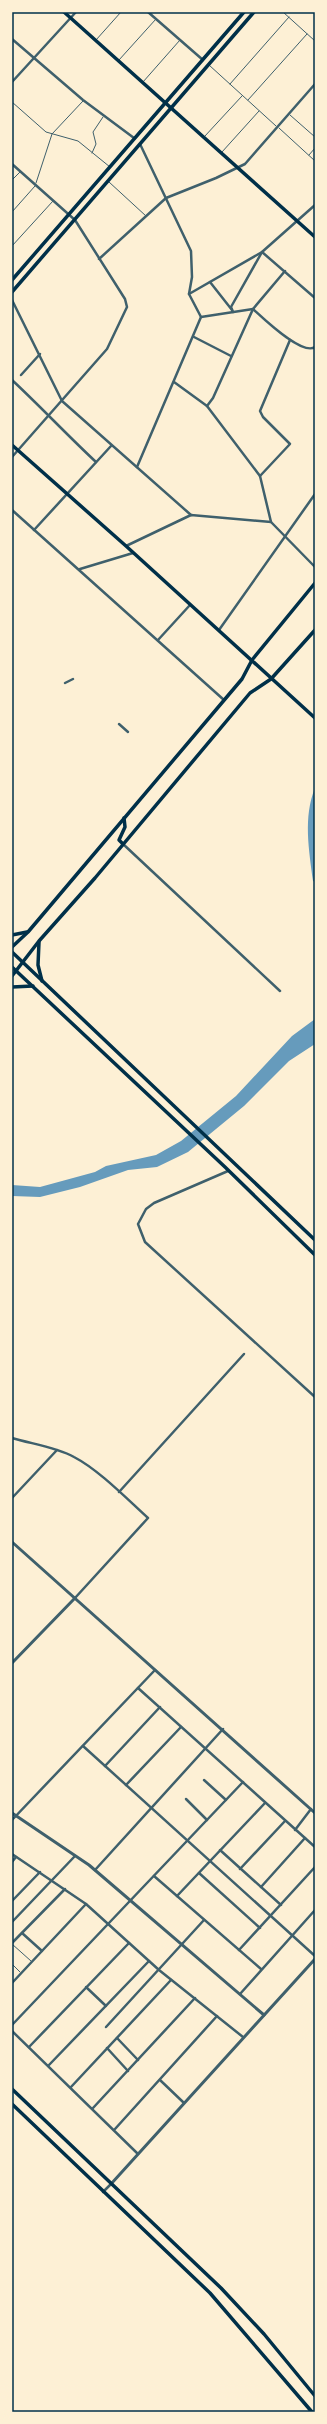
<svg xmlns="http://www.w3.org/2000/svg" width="327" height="2424" viewBox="0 0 327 2424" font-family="'Noto Sans',sans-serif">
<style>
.water{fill:#669bbc}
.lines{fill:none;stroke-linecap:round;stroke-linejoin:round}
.service{stroke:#3f606c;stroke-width:1}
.minor{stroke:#3f606c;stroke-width:2.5}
.tertiary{stroke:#3f606c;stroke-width:3}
.secondary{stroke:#003049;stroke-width:3.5}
.primary{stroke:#003049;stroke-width:3.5}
.neatline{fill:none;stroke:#003049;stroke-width:1.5}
</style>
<rect width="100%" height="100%" fill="#fdf0d5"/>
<!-- water -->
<g class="water">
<path d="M315,788V882L313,881C309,850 303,817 315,788Z"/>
<polygon points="315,1019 315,1044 289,1061 244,1106 188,1152 157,1167 128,1170 80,1187 40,1197 12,1196 12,1185 40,1187 95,1172 106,1166 156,1155 181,1141 236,1096 292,1036"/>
</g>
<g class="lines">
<!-- service -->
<g class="service">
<polyline points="283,12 315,41"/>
<polyline points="96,40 121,12"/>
<polyline points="119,60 156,19"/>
<polyline points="209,65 276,126"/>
<polyline points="143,82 180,40"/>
<polyline points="230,84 289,17"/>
<polyline points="248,100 307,34"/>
<polyline points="12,102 46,132 78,141 110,167"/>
<polyline points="290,115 315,137"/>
<polyline points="279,128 315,161"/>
<polyline points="205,136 242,96"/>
<polyline points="222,152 259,111"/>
<polyline points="92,153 96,144 93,132 103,117"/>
<polyline points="309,155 315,148"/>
<polyline points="12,180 20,172"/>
<polyline points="109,182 146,216"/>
<polyline points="36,183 52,134 83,101"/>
<polyline points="12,212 35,186"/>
<polyline points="12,246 53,201"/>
<polyline points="12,1944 31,1961"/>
<polyline points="12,1964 20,1972"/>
</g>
<!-- minor -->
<g class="minor">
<polyline points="148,12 203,60"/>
<polyline points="12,39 83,100 134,138"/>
<polyline points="12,82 76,12"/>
<polyline points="12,164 75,220 125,299 127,307 107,349 12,457"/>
<polyline points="99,259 166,198 216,178 245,164 315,84"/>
<polyline points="210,282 232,310"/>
<polyline points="189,294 262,252 315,205"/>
<polyline points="12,300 62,401 191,515"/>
<polyline points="233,312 231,307 262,252 315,298"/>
<path d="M201,317L253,309C263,318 302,356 315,347"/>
<polyline points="194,337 231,356"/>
<polyline points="21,375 40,354"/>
<path d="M12,380C41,407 67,435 96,462"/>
<polyline points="174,382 207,406 260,476 271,522 315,567"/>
<polyline points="207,406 213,398 253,309 285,271"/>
<polyline points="137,467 201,317 189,294 192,277 191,251 140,144"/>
<polyline points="260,476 290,444 263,417 260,411 290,340"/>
<polyline points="12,510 224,700"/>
<polyline points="34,530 111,446"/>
<polyline points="126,546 191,515 271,522"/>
<polyline points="80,569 133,553"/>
<polyline points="219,630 315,494"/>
<polyline points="158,640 190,605"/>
<polyline points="65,683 73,679"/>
<polyline points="119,724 128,732"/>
<polyline points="123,844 280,991"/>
<polyline points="228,1171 154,1203 146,1209 138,1224 145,1242 315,1397"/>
<path d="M12,1438C32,1444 56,1447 74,1457C99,1470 127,1499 148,1518L75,1598"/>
<polyline points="119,1492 244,1354"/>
<polyline points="12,1498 57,1450"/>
<polyline points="138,1688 315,1847"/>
<polyline points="83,1746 315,1956"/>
<polyline points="105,1766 160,1707"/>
<polyline points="204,1780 226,1800"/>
<polyline points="126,1785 181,1727"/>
<polyline points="186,1799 207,1820"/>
<polyline points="12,1820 155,1670"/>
<polyline points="295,1830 311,1809"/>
<polyline points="220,1850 281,1905"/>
<polyline points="12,1854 86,1904 159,1970 243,2037"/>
<polyline points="12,1862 16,1857"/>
<polyline points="240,1869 285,1821"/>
<polyline points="95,1870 223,1729"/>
<polyline points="199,1873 260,1928"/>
<polyline points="154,1876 261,1969"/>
<polyline points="261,1887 305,1838"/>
<polyline points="177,1896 265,1803"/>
<polyline points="12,1901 40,1872"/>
<polyline points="12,1922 75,1856"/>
<polyline points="22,1933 42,1951"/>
<polyline points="12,1943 65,1889"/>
<polyline points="239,1950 315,1867"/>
<polyline points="12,1983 86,1904"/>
<polyline points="86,1987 106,2006"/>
<polyline points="240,1994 315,1910"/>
<polyline points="12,2025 243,1782"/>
<polyline points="106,2027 204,1920"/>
<polyline points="12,2031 138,2154"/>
<polyline points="117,2038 138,2060"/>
<polyline points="29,2047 129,1943"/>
<polyline points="107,2048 128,2071"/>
<polyline points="49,2065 149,1961"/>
<polyline points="160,2080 183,2102"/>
<polyline points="71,2087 171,1980"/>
<polyline points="93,2108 195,1998"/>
<polyline points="115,2129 217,2016"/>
<polyline points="103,2192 111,2184"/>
</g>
<!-- tertiary -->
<g class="tertiary">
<polyline points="12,1542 315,1813"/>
<polyline points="12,1663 75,1598"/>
<polyline points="12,1813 89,1865 264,2015"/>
<polyline points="111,2184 315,1959"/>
</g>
<!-- secondary -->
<g class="secondary">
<polyline points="64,12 315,237"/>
<polyline points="12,280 244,12"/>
<polyline points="12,292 254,12"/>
<polyline points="12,445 126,546 315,718"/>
</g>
<!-- primary -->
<g class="primary">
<polyline points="123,844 119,840 125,827 124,818"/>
<polyline points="12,935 27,932"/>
<polyline points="39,942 38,965 42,981"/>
<polyline points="12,947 28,932 242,679 252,660 315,583"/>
<polyline points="12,952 315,1240"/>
<polyline points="12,967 225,1167 315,1255"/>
<polyline points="12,976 39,941 95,878 250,693 271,679 315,630"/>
<polyline points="12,987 33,986"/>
<polyline points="12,2089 221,2288 264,2334 315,2396"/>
<polyline points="12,2104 210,2293 312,2412"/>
</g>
</g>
<!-- border -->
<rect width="327" height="2424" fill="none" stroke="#fdf0d5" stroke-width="26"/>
<rect x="13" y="13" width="301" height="2398" class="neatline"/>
</svg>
